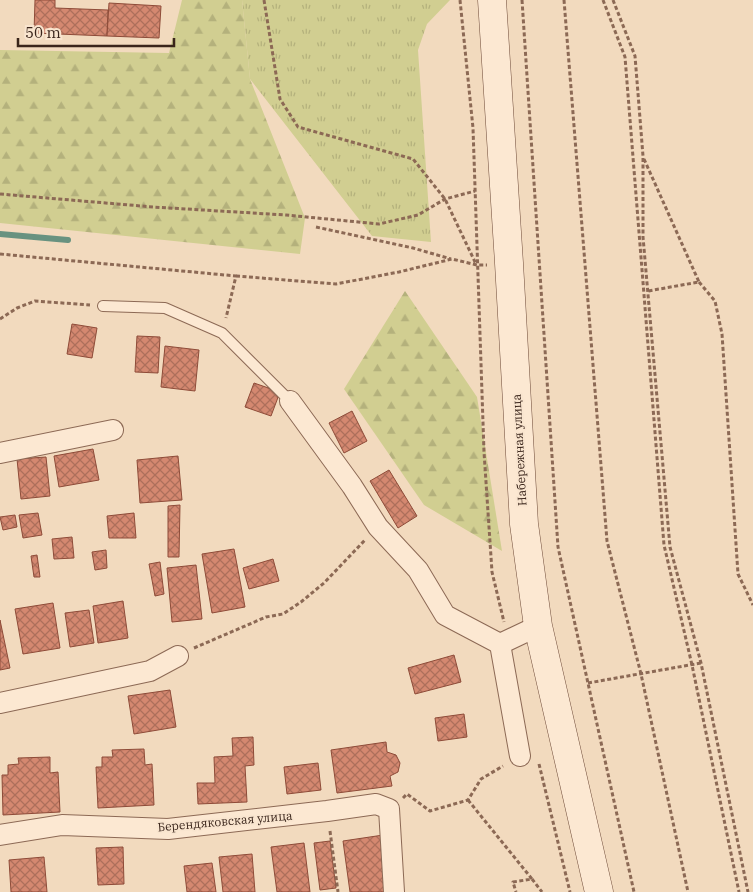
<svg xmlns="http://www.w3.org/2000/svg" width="753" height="892" viewBox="0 0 753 892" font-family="'IBM Plex Serif',serif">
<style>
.grass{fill:url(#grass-tufts)}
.forest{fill:url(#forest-firs)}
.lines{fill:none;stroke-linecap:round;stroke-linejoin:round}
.stream{stroke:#689280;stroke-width:6}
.building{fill:url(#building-cross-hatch);stroke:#8e4b38}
.service-casing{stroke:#8c6955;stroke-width:12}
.minor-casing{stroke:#8c6955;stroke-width:22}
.secondary-casing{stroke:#6e4a38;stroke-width:29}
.path{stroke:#8c6955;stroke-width:3;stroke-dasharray:4 2.5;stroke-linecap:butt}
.service{stroke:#fce8d2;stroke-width:10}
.minor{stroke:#fce8d2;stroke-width:20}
.secondary{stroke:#fce8d2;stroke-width:28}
.labels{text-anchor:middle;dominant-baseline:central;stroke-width:4;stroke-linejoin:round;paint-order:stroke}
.street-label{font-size:12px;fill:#3a251b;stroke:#f9e5cf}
</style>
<defs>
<pattern id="grass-tufts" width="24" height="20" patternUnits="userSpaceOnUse" patternTransform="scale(1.25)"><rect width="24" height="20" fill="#d1ce91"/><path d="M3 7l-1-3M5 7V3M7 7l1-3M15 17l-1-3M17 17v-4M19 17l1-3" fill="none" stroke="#b4b17c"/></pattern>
<pattern id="forest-firs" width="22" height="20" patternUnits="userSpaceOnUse" patternTransform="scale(1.25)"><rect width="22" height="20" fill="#d1ce91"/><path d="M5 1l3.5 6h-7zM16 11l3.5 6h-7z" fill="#b4b17c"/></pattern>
<pattern id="building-cross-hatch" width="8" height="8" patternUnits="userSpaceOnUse" patternTransform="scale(1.25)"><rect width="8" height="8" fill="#d48870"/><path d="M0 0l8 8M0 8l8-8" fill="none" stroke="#ad6f5b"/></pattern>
</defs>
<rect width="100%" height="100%" fill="#f2dabe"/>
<!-- grass -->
<polygon class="grass" points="242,0 450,0 427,24 418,50 431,242 372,236 250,79"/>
<!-- forest -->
<g class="forest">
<polygon points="182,0 242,0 250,79 305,218 300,254 0,223 0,50 169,53"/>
<polygon points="405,291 477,397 502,551 424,505 344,389"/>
</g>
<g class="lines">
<!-- stream -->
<polyline class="stream" points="0,234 68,240"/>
</g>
<!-- building -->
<g class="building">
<polygon points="35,0 55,0 55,8 108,10 107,36 34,33"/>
<polygon points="109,3 161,6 159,38 107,36"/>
<polygon points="72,324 97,328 92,358 67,354"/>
<polygon points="137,336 160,337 158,373 135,372"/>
<polygon points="165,346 199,350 195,391 161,387"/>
<polygon points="254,383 280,392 271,416 245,407"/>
<polygon points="352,411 367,441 344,453 329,423"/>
<polygon points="93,449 99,480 59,487 54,456"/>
<polygon points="178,456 182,500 140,503 137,460"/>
<polygon points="46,457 50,496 21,499 17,459"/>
<polygon points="389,470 417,516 398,528 370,481"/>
<polygon points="180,505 179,557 168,557 168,506"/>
<polygon points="38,513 42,535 23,538 19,515"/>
<polygon points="134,513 136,538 109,538 107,516"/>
<polygon points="15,515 17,527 3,530 0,517"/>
<polygon points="72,537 74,558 54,559 52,539"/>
<polygon points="234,549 245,607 212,613 202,554"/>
<polygon points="106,550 107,568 95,570 92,552"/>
<polygon points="37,555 40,577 34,577 31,556"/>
<polygon points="273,559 279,581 249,589 243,568"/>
<polygon points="160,562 164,594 155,596 149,564"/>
<polygon points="196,565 202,619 172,622 167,568"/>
<polygon points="123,601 128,638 98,643 93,606"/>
<polygon points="53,603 60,648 23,654 15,609"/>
<polygon points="89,610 94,643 70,647 65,613"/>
<polygon points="0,620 10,668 0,670"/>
<polygon points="454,655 461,682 415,694 408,668"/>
<polygon points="170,690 176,727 134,734 128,696"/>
<polygon points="464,714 467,737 438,741 435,718"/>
<polygon points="253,737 254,765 245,766 247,802 198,804 197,783 215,783 214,757 233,756 232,738"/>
<polygon points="386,742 387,752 396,755 400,763 398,772 390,776 392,786 337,793 331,750"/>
<polygon points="144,749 145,765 152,764 154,805 98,808 96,767 102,767 102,757 113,757 112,750"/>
<polygon points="50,757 50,773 58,772 60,812 3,815 2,775 8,775 8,765 19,764 18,758"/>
<polygon points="318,763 321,790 287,794 284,767"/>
<polygon points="390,834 398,892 350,892 343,841"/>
<polygon points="330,841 336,888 320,890 314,843"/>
<polygon points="304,843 310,892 277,892 271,847"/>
<polygon points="123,847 124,884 98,885 96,848"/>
<polygon points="252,854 255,892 223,892 219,857"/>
<polygon points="44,857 47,892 11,892 9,860"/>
<polygon points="212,863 216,892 187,892 184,866"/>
</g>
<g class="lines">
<!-- service casing -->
<g class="service-casing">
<polyline id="service" points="103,306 165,308 222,333 290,401"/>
</g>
<!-- minor casing -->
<g class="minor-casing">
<g id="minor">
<polyline points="290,401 352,486 378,527 418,570 445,615 500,644 520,756"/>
<polyline points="0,453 113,430"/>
<polyline points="500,644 538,626"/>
<polyline points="0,703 150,671 178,656"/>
<polyline points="0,835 62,825 168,829 327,811 376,804 389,809 394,892"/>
</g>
</g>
<!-- secondary casing -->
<g class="secondary-casing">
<polyline id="secondary" points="492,0 509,263 524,524 538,626 599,892"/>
</g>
<!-- path -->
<g class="path">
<polyline points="264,0 280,99 298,127 413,159 445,199 476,264"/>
<polyline points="460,0 473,128 484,452 492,572 504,622"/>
<polyline points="522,0 558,547 634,892"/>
<polyline points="564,0 607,541 641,674 688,892"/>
<polyline points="603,0 625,57 664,545 692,665 739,892"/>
<polyline points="613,0 635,56 643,156 643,237 670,547 701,663 748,892"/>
<polyline points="644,159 699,282 648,291"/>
<polyline points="0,194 153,207 286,215 379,224 418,215 445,199 475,191"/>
<polyline points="316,227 413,248 451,259"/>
<polyline points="0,254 236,276 226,318"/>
<polyline points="236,276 336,284 399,272 452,259 477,265 487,265"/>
<polyline points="699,282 715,301 722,334 738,574 753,605"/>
<polyline points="0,319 17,308 35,301 90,305"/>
<polyline points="194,648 266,617 283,614 301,602 324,583 365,540"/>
<polyline points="588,683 701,663"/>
<polyline points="539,764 570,892"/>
<polyline points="403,798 407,794 430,811 468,800 481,779 503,766"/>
<polyline points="468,800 532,879 513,882 516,892"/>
<polyline points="330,831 338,892"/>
<polyline points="532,879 542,892"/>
</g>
<!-- service -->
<use href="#service" class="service"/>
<!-- minor -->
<use href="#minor" class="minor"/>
<!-- secondary -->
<use href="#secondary" class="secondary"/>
</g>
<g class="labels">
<!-- street labels -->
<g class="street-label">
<text transform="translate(519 450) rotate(-93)">Набережная улица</text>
<text transform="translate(225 821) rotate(-5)">Берендяковская улица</text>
</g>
</g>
<!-- scale -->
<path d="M18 38v8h156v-8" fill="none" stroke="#3a251b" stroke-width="2.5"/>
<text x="25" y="38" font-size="15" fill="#3a251b" stroke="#f9e5cf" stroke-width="4" paint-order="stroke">50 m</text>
</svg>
